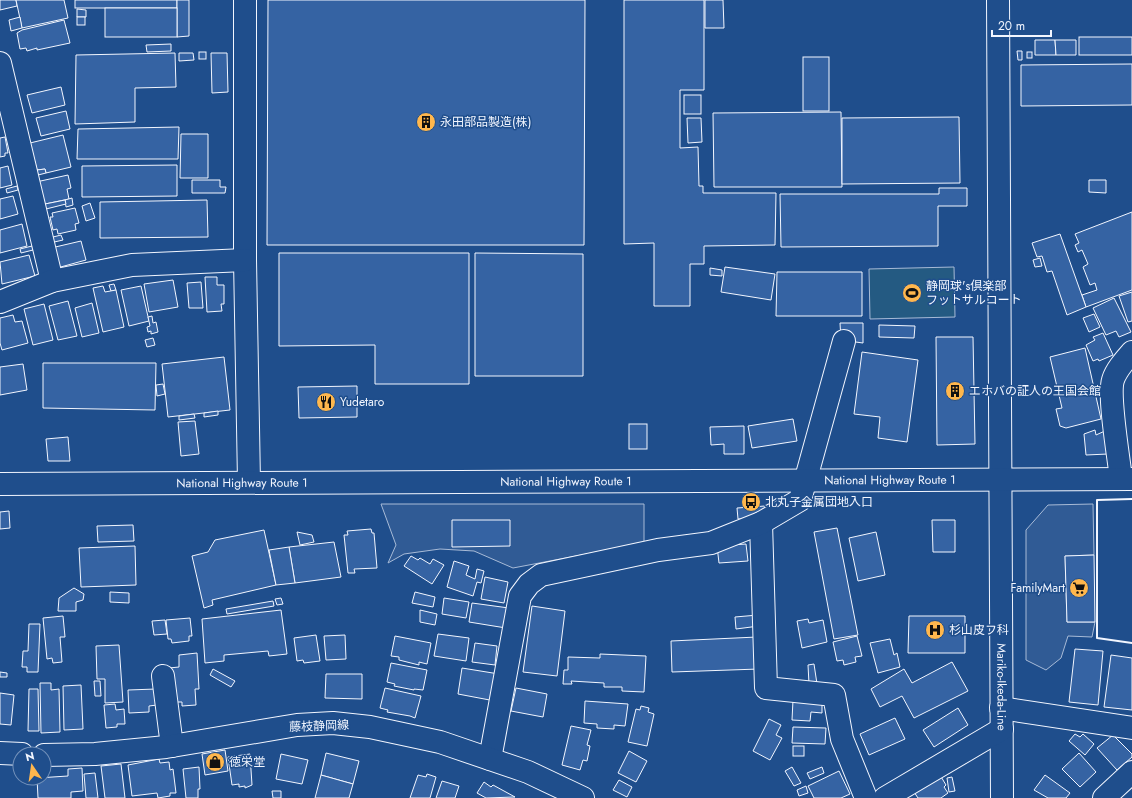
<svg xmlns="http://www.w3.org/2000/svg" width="1132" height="798" viewBox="0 0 1132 798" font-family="Jost,'Noto Sans JP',sans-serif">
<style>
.green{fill:#245a82;stroke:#a8bbd7}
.parking{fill:#305b95;stroke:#a8bbd7}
.building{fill:#3563a3;stroke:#f2f6ff}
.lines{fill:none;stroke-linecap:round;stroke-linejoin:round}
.minor-casing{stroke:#f2f6ff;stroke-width:24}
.major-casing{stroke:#f2f6ff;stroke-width:24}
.highway-casing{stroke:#f2f6ff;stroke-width:24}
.minor{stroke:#1f4e8c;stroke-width:22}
.major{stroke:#1f4e8c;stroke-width:22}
.highway{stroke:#1f4e8c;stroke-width:22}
.wall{stroke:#f2f6ff;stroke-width:2}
.labels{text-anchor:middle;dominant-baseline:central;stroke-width:3;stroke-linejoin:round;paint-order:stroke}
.poi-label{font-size:12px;fill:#f2f6ff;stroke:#1f4e8c;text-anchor:start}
.street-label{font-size:12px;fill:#f2f6ff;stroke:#1f4e8c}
</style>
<rect width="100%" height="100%" fill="#1f4e8c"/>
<!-- green -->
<polygon class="green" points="954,267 955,317 870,319 869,269"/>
<!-- parking -->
<g class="parking">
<polygon points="381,504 644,504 644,543 513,568 474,551 440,549 404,554 388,563 396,545"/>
<polygon points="1093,504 1094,555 1065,556 1067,622 1095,622 1092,637 1068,636 1061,658 1046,670 1026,660 1026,530 1048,505"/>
</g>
<!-- building -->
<g class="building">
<polygon points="0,0 16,0 17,6 0,10"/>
<polygon points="16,0 64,0 68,18 22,28"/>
<rect x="75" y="0" width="102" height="8"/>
<polygon points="177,0 189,0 189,36 177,37"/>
<polygon points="268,0 585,0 584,245 267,245"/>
<polygon points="624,0 704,0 704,90 680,90 680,148 698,147 699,186 703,186 703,193 776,193 775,245 704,246 704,264 690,264 690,306 654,306 654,243 624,244"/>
<polygon points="705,0 723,0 724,28 705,28"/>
<rect x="105" y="8" width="72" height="29"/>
<polygon points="77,9 86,10 86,17 77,17"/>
<polygon points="20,17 22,28 11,31 9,20"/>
<rect x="77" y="17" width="8" height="8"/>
<polygon points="64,20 70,43 37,50 37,48 27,51 26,48 20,49 17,33 22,30"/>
<rect x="1079" y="37" width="53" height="18"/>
<polygon points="1035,40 1055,40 1056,55 1035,55"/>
<polygon points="1055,40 1076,40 1076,55 1056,55"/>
<polygon points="171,44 171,51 147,52 146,45"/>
<polygon points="1017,51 1022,51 1022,60 1018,60"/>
<rect x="199" y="52" width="7" height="7"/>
<rect x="1027" y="52" width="5" height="6"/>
<polygon points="175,53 176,87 135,88 135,122 75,124 76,55"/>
<polygon points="179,53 193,53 194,60 179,61"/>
<polygon points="211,53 227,53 228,92 212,93"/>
<rect x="803" y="57" width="26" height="54"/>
<polygon points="1132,64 1132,105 1021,106 1021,65"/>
<polygon points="61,87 65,105 32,113 27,95"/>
<rect x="684" y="95" width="17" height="19"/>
<polygon points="66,111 70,129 41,136 36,118"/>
<polygon points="841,112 842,187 714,187 713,113"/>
<polygon points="959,117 960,183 842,184 842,118"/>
<polygon points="687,118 701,118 702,142 688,143"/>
<polygon points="179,127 178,159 77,159 78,129"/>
<polygon points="181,134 208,134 208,178 180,178"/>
<polygon points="63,135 71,167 46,173 45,169 37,170 30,143"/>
<polygon points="5,137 8,153 5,153 5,156 0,157 0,138"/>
<polygon points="177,165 177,196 82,197 82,166"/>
<polygon points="8,166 12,185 0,188 0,168"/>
<polygon points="45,169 46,173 38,175 37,170"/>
<polygon points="68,175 71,188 67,189 69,199 45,204 36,182"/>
<polygon points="192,180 220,180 220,187 226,187 225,193 192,193"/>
<polygon points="1089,180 1106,180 1106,193 1089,192"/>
<polygon points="17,186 18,190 7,193 6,189"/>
<polygon points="939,188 967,188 967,206 938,206 938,246 781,247 780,194 939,194"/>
<polygon points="13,196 18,214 0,219 0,199"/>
<polygon points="72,198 73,205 66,207 65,200"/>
<polygon points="65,200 66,204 46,209 45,204"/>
<polygon points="207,200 208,237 100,238 100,202"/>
<polygon points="90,203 95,218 86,221 82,206"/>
<polygon points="75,208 79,223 75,224 76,230 58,234 57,229 53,230 50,217 53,217 52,213"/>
<polygon points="1132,212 1132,290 1086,307 1082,295 1097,290 1095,283 1090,285 1083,267 1088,264 1082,250 1078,252 1075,245 1079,243 1075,234"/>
<polygon points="22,224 27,246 0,253 0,230"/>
<polygon points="1060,234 1086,307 1067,315 1052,271 1047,272 1042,256 1037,257 1032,243"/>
<polygon points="61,235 63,240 50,243 49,238"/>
<polygon points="81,241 86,260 57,268 51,248"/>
<polygon points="32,246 33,250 21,253 20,249"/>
<polygon points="279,253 469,253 469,384 375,384 375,345 279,346"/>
<polygon points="475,253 583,254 583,376 475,376"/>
<polygon points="29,255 35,276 2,284 0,262"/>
<polygon points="1040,258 1042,266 1035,267 1033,260"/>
<polygon points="725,267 775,274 771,300 721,292"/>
<polygon points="710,268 722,270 722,276 710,275"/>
<polygon points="777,272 862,272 862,316 776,316"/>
<polygon points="205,277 217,277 217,285 224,285 224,304 221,304 222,311 207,312"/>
<polygon points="173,280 178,307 149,312 144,284"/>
<polygon points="201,282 203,308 189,308 187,283"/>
<polygon points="114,284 116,290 111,291 109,285"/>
<polygon points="103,286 105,292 116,290 124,327 103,332 93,288"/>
<polygon points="141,286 149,321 129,326 121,290"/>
<polygon points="1132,292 1132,321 1128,322 1119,296"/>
<polygon points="1114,298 1131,332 1119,337 1116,331 1106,335 1093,308"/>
<polygon points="68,301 77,336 58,340 49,306"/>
<polygon points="92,303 99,333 82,337 75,308"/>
<polygon points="44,304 53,340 33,345 24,309"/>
<polygon points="1094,314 1100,327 1089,332 1083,318"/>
<polygon points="13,315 15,322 22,321 28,343 2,350 0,343 0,318"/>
<polygon points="152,316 153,323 156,322 158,332 151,334 151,331 148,332 147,327 150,326 148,317"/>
<polygon points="840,323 863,323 863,343 841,340"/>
<polygon points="879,325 915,326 914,338 879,337"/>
<polygon points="1103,333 1113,355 1099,361 1098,359 1093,361 1086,345 1095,340 1093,337"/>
<polygon points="936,337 973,337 975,444 937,445"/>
<polygon points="153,338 155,345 147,347 145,340"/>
<polygon points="1085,348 1101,419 1066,428 1060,426 1056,409 1062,408 1050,357"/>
<polygon points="862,352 918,360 907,442 878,438 880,417 854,414"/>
<polygon points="224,357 230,410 168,417 162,364"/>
<polygon points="43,363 156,363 155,410 43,408"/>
<polygon points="23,364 27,390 0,395 0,367"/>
<polygon points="163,384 165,394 157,396 156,385"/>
<polygon points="357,386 357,417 299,418 298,387"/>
<polygon points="218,411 218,415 204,417 204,413"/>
<polygon points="194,414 195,418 179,420 179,416"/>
<polygon points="793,419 797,441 752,448 748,426"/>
<polygon points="195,421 199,454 181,456 178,422"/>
<rect x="629" y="424" width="18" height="25"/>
<polygon points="744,426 744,454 724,454 724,444 711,445 710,427"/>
<polygon points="1095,430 1096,435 1107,430 1108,454 1086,455 1084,434"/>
<polygon points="68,437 70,461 48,461 46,439"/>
<polygon points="765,506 766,510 750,519 738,519 737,508"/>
<polygon points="9,511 10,528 0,529 0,512"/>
<polygon points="452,520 510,520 510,546 452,547"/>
<polygon points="932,520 955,520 955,552 933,552"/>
<polygon points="133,525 134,541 98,542 97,526"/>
<polygon points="837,528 858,635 834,639 814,532"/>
<polygon points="371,529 372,533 374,533 377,568 354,569 355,573 348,573 344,535 348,535 347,531"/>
<polygon points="264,530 276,585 212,600 213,605 204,608 192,556 208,552 215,540"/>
<polygon points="297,532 312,535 314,542 300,545"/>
<polygon points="876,532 885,575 858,581 849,538"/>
<polygon points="334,542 341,577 295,583 289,547"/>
<polygon points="746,544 748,561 719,563 717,546"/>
<polygon points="135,546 136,585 81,587 79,548"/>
<polygon points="289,547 295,583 276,585 269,550"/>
<polygon points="1094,555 1095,622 1067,622 1065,556"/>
<polygon points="411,556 418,560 420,558 430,564 433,559 444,565 432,584 404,566"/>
<polygon points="454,561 469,566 466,575 475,579 477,569 484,571 481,583 477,582 473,596 447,587"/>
<polygon points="485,577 508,582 504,603 481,599"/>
<polygon points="74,588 84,594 83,600 76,602 76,611 58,611 59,598"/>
<polygon points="110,592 129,593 129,603 110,602"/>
<polygon points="415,592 435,597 433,607 412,603"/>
<polygon points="281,598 283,604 277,605 275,599"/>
<polygon points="444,598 469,602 466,618 442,614"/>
<polygon points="273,601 274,606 227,614 226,609"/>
<polygon points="472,603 509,608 506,628 469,622"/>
<polygon points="532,606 565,611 557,676 523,672"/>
<polygon points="281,610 287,654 269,656 268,651 224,655 224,661 205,663 202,619"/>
<polygon points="420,610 437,614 435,625 420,622"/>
<polygon points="758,615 759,626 736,629 735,617"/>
<polygon points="63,616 65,637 60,637 62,662 53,663 52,658 47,659 43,618"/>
<polygon points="909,616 965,616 965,653 908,653"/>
<polygon points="190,618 192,636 189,636 189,641 172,643 171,639 168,639 166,620"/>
<polygon points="808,619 809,623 823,620 827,642 802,648 797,621"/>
<polygon points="165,620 167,634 154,635 152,621"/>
<polygon points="29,624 40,624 38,672 27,672 27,667 22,667 23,651 28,651"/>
<polygon points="438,634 469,638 466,661 434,656"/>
<polygon points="316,635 320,661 304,663 303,660 297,661 294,638"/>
<polygon points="345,635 346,659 326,660 324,636"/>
<polygon points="395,636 431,643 427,664 419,662 419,665 399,660 399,657 391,656"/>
<polygon points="857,636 862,656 855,657 856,662 844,665 843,660 837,661 833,642"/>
<polygon points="757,637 759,669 672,672 671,641"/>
<polygon points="890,639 894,655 897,653 900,667 878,673 870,643"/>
<polygon points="475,643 497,646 495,665 472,662"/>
<polygon points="119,645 123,702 105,703 105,679 97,679 96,646"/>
<polygon points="1075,649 1103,651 1098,705 1069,702"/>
<polygon points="197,653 199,689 195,689 196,705 182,706 182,702 171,702 169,668 179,667 179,655"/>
<polygon points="600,654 646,656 644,692 622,691 622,687 604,687 604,683 571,681 572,684 563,684 564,670 568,670 568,657 600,658"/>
<polygon points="1111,655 1132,658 1132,710 1104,707"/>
<polygon points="952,662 968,691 914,718 902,696 880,707 871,689 904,669 912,683"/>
<polygon points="391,663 427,670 423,690 414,689 414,690 394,686 395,684 387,682"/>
<polygon points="814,664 817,684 809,684 808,665"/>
<polygon points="462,668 499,674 495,701 458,694"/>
<polygon points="213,669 235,681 231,687 210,675"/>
<polygon points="0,672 7,673 7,677 0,677"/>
<polygon points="326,674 362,674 362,699 325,698"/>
<polygon points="94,681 100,681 101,696 95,696"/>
<polygon points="40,683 51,683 51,690 59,689 60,732 41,733"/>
<polygon points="81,685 83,729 64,730 63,686"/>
<polygon points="385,688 421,696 415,718 410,716 387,712 388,710 380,708"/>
<polygon points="516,688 547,694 543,717 511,711"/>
<polygon points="29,689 38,689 39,731 28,731"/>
<polygon points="156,689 157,705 149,706 149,712 129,713 128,690"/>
<polygon points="0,693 14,695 11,725 0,724"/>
<polygon points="793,700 822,702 822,713 811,712 810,721 792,720"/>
<polygon points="585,701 628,704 625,726 614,725 614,729 597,728 597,724 584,723"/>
<polygon points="115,704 116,710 124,709 125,724 117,724 117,727 106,728 104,705"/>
<polygon points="641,706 649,708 648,712 654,714 647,746 628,742 636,709 640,710"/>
<polygon points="958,708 968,725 934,747 923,730"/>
<polygon points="895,718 905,739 869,755 860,734"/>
<polygon points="769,719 781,725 776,735 782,738 770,760 753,751"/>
<polygon points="571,726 591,730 587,745 590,746 587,761 583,760 580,770 562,765"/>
<polygon points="793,727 826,728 825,744 792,743"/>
<polygon points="1075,734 1080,737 1083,734 1094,744 1085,755 1069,741"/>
<polygon points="1113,735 1132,754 1132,757 1117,770 1097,748"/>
<rect x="793" y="746" width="11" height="10"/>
<polygon points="225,750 228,771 205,775 202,754"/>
<polygon points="629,751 647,761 636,782 618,773"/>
<polygon points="326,753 359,761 353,784 321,775"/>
<polygon points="1079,753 1096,772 1080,787 1062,769"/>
<polygon points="250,754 252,785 245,788 245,786 239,787 239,784 232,785 228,757"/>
<polygon points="281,754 308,760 302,784 276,779"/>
<polygon points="159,759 160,763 169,762 170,770 173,769 176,793 170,793 170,796 158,798 157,793 132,796 128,765"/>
<polygon points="121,764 125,798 105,798 101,766"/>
<polygon points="199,767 200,789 198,789 198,798 186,798 183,769"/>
<polygon points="792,767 801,783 794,786 785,771"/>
<polygon points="822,767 824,773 810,779 807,773"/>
<polygon points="82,768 83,791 71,792 71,798 38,798 37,778 68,776 68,769"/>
<polygon points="839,771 850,794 841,798 814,798 808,786"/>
<polygon points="95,773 98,798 86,798 84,774"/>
<polygon points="427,774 436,777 430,798 410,798 418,775 426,777"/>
<polygon points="321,775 353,784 349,798 315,798"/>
<polygon points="940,775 946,785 944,787 948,793 941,798 918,798 914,792"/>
<polygon points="1045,775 1070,793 1066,798 1048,798 1034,790"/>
<polygon points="952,777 955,791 949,792 947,778"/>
<polygon points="619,780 632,787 627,797 613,790"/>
<polygon points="442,781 459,786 455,798 436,798"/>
<polygon points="484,782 491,787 493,785 515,797 486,798 477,793"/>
<polygon points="806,786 808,793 799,796 797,790"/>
<polygon points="272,791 281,791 281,798 273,798"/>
</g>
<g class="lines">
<!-- minor casing -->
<g class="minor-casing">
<g id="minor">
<polyline points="245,0 245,260 249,482"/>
<path id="s1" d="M998,0L1002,798"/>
<polyline points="0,63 52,281"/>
<polyline points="0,302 52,281 132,265 245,260"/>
<path d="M1121,479C1119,459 1108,396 1113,380C1116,370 1125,360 1132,352"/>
<polyline points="761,523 766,688 834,695 842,739 866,798"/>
<polyline points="163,676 172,746"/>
<polyline points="1001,708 1132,728"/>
<polyline points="490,759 520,596 529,584 541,575 658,550 711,543 761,523 800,500 844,341"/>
<polyline points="885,798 1002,729"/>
<polyline points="1104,798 1132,772"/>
</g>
</g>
<!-- major casing -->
<g class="major-casing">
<g id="major">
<polyline points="0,753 22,754"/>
<polyline points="44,755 95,754 166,747 297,725 333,723 370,727 440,742 528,772 583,798"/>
</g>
</g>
<!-- highway casing -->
<g class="highway-casing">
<g id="highway">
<path id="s2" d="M0,484L1132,479"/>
</g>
</g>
<!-- minor -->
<use href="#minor" class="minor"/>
<!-- major -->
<use href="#major" class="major"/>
<!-- highway -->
<use href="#highway" class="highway"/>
<!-- wall -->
<polyline class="wall" points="1132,499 1097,500 1097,638 1132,643"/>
</g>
<!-- icons -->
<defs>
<g id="building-disc" transform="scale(1)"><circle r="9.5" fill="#ffb74d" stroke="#1f4e8c"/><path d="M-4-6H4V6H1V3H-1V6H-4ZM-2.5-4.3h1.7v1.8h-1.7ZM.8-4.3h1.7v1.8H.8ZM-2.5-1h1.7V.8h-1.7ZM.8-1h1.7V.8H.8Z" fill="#111"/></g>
<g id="stadium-disc" transform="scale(1)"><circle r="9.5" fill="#ffb74d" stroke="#1f4e8c"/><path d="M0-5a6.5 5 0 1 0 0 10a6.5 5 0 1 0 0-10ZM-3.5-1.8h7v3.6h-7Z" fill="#111"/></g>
<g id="restaurant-disc" transform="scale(1)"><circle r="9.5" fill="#ffb74d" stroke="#1f4e8c"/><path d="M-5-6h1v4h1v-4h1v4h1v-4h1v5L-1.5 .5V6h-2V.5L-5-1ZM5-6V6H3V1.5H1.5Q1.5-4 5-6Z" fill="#111"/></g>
<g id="bus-disc" transform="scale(1)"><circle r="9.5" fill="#ffb74d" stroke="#1f4e8c"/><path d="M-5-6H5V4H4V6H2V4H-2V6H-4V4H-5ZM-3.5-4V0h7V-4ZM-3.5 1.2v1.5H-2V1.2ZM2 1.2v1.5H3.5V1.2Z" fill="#111"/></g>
<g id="supermarket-disc" transform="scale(1)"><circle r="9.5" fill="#ffb74d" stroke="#1f4e8c"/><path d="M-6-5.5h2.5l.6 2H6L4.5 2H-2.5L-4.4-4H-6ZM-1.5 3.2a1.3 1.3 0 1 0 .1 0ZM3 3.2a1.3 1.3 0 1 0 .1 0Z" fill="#111"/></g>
<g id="hospital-disc" transform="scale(1)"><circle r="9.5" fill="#ffb74d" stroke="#1f4e8c"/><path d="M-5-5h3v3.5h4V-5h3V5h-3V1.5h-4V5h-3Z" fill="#111"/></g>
<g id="shop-disc" transform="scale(1)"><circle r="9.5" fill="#ffb74d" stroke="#1f4e8c"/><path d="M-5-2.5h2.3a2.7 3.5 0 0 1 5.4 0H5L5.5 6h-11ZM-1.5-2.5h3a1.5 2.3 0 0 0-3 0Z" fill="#111"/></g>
</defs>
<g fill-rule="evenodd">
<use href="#building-disc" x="426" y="122"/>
<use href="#stadium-disc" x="912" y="293"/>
<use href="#building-disc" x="955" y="391"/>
<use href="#restaurant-disc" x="326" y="402"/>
<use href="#bus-disc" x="751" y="502"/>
<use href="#supermarket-disc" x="1079" y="588"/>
<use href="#hospital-disc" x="935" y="630"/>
<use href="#shop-disc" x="215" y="762"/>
</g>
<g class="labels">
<!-- poi labels -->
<g class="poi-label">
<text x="440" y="122">永田部品製造(株)</text>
<text x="926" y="286">静岡球's倶楽部<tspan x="926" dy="14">フットサルコート</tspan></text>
<text x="969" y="391">エホバの証人の王国会館</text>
<text x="340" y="402">Yudetaro</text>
<text x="765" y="502">北丸子金属団地入口</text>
<text x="1065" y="588" text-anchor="end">FamilyMart</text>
<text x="949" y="630">杉山皮フ科</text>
<text x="229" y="762">徳栄堂</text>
</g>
<!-- street labels -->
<g class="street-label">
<text stroke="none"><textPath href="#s2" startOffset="566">National Highway Route 1</textPath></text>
<text stroke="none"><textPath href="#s2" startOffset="890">National Highway Route 1</textPath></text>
<text stroke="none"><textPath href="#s2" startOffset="242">National Highway Route 1</textPath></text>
<text stroke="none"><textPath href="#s1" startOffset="687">Mariko-Ikeda-Line</textPath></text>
<text transform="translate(319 726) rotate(-2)">藤枝静岡線</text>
</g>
</g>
<!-- north arrow -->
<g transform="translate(32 766) rotate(347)"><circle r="19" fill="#1f4e8c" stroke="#7391ba"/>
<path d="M0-3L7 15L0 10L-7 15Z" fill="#ffb74d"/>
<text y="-6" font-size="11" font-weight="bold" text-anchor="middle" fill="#f2f6ff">N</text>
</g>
<!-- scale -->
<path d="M992 30v6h59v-6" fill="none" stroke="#f2f6ff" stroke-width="2"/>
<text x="998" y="30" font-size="12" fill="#f2f6ff" stroke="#1f4e8c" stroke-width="3" paint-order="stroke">20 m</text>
</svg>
